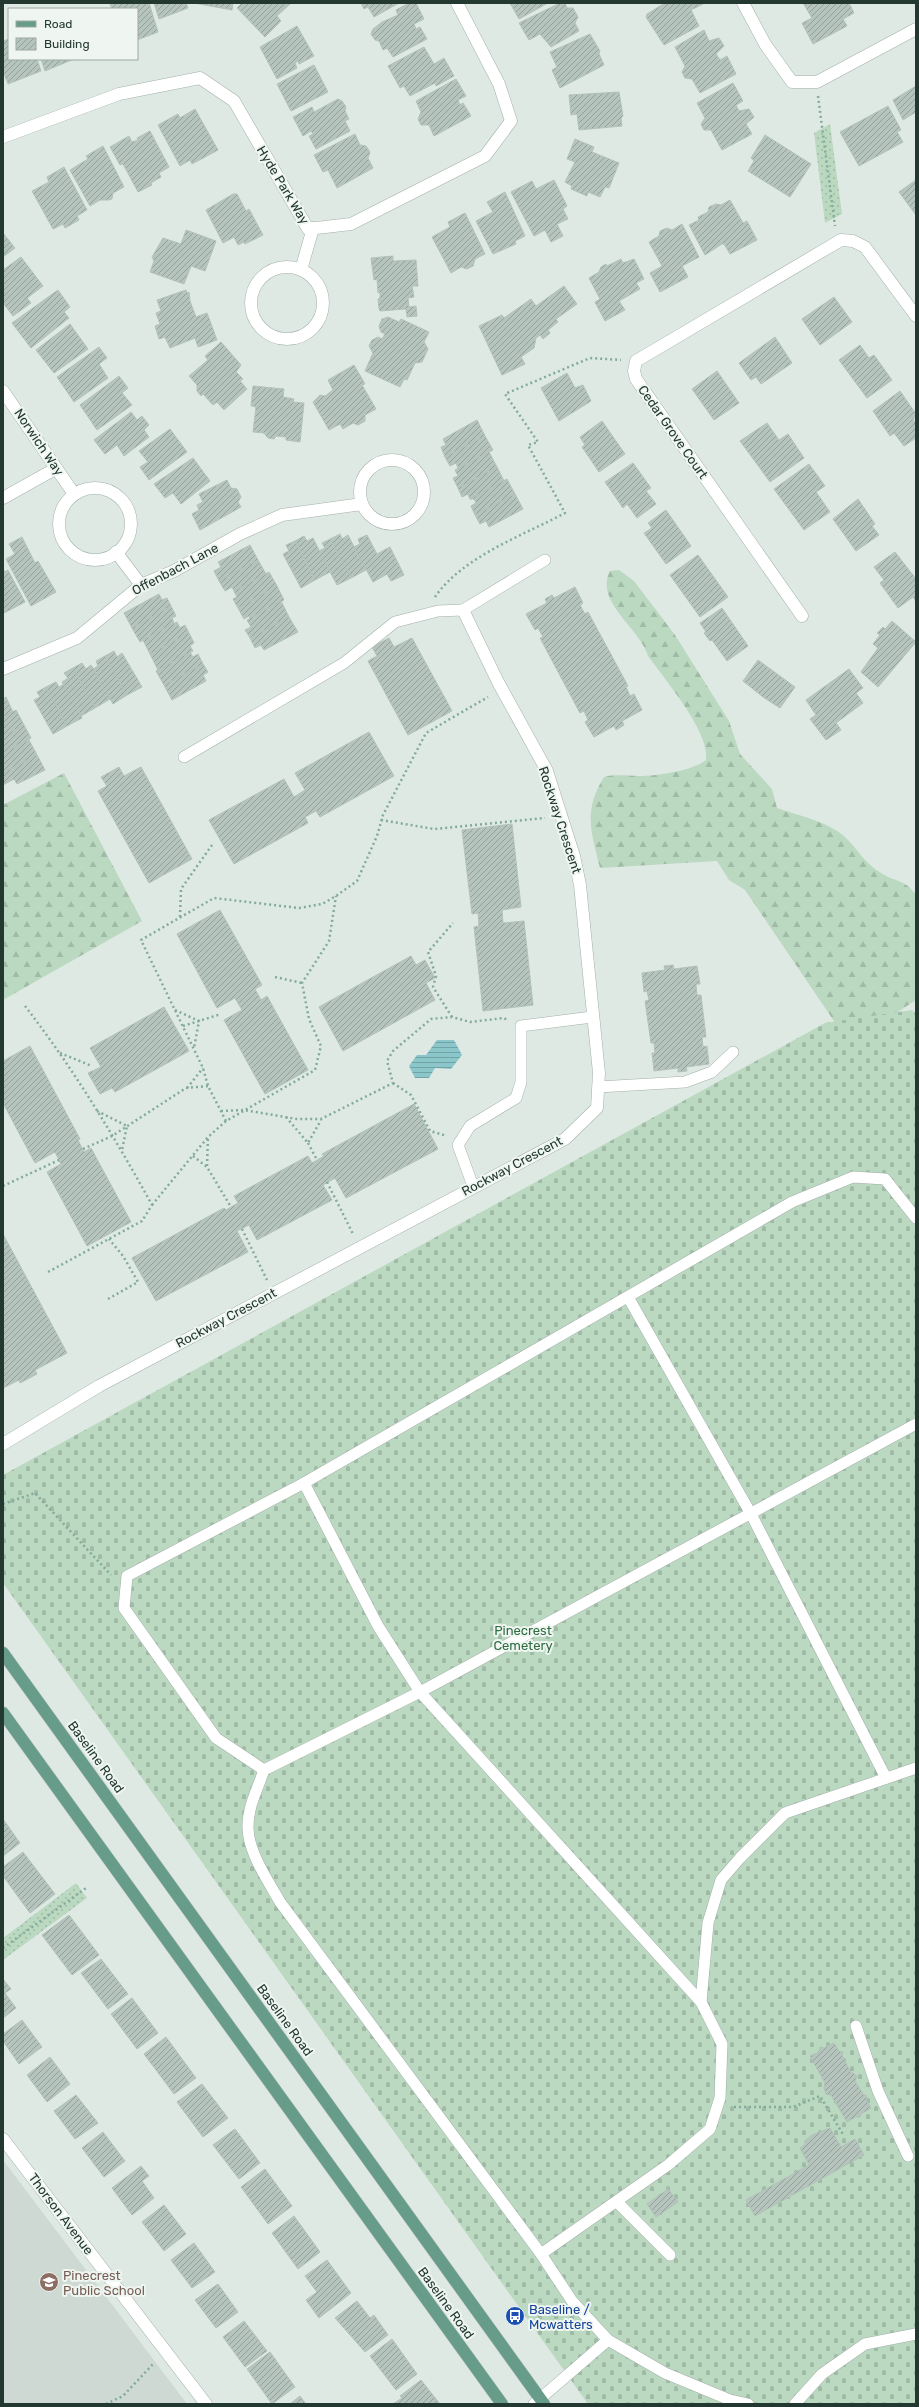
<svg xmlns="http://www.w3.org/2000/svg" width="919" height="2407" viewBox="0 0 919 2407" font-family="Rubik,sans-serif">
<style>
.built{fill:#ced9d3}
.grass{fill:url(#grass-dots)}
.forest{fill:url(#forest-firs)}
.cemetery{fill:url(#cemetery-stones)}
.water{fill:url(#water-rules)}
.building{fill:url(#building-hatch);stroke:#b2c2ba}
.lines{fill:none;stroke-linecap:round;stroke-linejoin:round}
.service-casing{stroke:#a3b0aa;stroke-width:12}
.minor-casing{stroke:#a3b0aa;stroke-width:13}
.primary-casing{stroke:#bdc3c1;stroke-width:13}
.path{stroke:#82ab9b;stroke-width:2.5;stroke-dasharray:2 3;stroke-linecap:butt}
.service{stroke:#fff;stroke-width:11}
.minor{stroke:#fff;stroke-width:12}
.primary{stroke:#679c8a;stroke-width:12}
.labels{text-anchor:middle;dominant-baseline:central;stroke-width:4;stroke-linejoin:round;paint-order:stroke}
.street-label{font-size:13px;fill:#223830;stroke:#eff6f2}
.park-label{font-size:13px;fill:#2f6c42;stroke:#eff6f2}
.education-label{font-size:13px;fill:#785e54;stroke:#eff6f2;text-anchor:start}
.transit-label{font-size:13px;fill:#164399;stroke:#eff6f2;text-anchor:start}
</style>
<defs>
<pattern id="grass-dots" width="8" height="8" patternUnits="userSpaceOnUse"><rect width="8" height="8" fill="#bad9c0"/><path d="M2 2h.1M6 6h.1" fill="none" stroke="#a0bba5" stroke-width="1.8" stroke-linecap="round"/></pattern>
<pattern id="forest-firs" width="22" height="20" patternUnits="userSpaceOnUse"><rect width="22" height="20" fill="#bad9c0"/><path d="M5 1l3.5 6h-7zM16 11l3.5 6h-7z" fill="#a0bba5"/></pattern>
<pattern id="cemetery-stones" width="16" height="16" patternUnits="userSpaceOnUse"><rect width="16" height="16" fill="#bad9c0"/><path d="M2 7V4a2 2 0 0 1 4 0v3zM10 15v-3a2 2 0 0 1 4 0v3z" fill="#a0bba5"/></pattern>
<pattern id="water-rules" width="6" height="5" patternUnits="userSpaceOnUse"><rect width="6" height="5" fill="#8bc6cb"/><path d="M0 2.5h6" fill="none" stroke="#71a2a5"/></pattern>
<pattern id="building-hatch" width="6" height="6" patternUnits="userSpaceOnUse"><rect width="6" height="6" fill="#b5c4bd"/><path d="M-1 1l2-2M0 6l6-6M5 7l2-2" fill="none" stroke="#93a09a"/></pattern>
</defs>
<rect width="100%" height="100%" fill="#dfe9e4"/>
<!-- built -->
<polygon class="built" points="3,2160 187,2404 3,2404"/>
<!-- grass -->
<g class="grass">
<polygon points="830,124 842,214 825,223 814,133"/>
<polygon points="76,1883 87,1898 3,1960 3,1938"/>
</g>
<!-- forest -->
<g class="forest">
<path d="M619,570L634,581L675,635L729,721L740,754L772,789L777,808C800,816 826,821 844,836C857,848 865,864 881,873C896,883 904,878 916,895V1000L870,1030L836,1024L745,890L729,880L717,861L600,868C591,831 583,811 604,777C616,774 627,776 639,776C656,776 693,771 706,760C710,732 665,680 648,656C640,628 594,602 610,571Z"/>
<polygon points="64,773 142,921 3,1000 3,805"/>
</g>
<!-- cemetery -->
<polygon class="cemetery" points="912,1010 916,1014 916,2404 588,2404 3,1583 3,1475 825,1023"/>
<!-- water -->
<polygon class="water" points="437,1040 454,1040 462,1055 451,1069 435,1068 429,1078 415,1078 409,1066 417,1055 426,1055"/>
<!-- building -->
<g class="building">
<polygon points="114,3 149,3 158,32 137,40 137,9 112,9 110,4"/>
<polygon points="154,3 186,3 188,8 159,19"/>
<polygon points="194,3 233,3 232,10"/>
<polygon points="242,3 291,3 277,16 281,21 265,37 237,8"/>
<polygon points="361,3 399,3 374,17 368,7 364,9"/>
<polygon points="409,3 416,3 424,19 414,24 416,29 420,27 427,39 393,57 387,48 383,50 379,41 375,40 371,34 373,29 382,22 398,15 396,10"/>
<polygon points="510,3 548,3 519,19"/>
<polygon points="560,3 565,3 567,8 573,8 578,17 575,23 579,31 551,47 540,34 529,40 519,23"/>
<polygon points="665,3 703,4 691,10 699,26 664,45 646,17 647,14"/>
<polygon points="803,3 849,3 854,13 843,19 847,26 813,44 802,23 812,18"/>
<polygon points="297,26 314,56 299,64 298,61 295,63 297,68 277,79 260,47"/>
<polygon points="704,30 709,41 719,38 724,46 716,54 720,60 727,56 736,74 700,93 692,79 685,78 682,72 685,66 675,47"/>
<polygon points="590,34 600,51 599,54 604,65 560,88 552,70 557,67 550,52"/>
<polygon points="9,39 9,59 37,59 41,71 8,84 3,71 3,41"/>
<polygon points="424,47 434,64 444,58 454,76 436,86 435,83 410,96 404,86 400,88 388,66"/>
<polygon points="41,59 74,59 45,71"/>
<polygon points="314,65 328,92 291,111 277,84"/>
<polygon points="456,79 466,96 458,100 460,105 463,103 471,116 434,136 429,125 421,125 418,119 421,112 416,101"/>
<polygon points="733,83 743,101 736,105 739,111 749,109 754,117 746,124 752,134 722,150 711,130 704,130 701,124 705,118 697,103"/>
<polygon points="916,86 916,112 903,120 893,100"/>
<polygon points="619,92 623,116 621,118 622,126 579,130 577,114 571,115 569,95"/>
<polygon points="338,99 342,101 346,107 345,111 349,119 345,121 350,131 316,149 309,136 313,134 311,131 303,136 293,117 312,107 314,112"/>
<polygon points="888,106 901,130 897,132 903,142 859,166 840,132"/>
<polygon points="195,109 218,150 192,164 190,160 180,166 158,125 178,114 180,118"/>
<polygon points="150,131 169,167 159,173 161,177 151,183 152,185 138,192 123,164 120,165 110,147 129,136 132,142 138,140 137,138"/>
<polygon points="355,134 360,145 366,146 370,152 368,158 373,168 337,188 328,170 323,172 314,155"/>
<polygon points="765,135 811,164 790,197 748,171 754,161 751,158"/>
<polygon points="575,139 594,147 592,152 619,163 609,188 605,187 600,197 588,192 587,196 571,189 572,186 565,182 575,162 567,159"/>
<polygon points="103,146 124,187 113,193 112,199 108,200 100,200 90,206 70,170 88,159 86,156"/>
<polygon points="64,167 87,210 77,216 79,220 65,228 63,224 53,229 32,191 49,182 47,177"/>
<polygon points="554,180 567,206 563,209 568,219 557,224 563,236 551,242 545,230 534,236 511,192 532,181 536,189"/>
<polygon points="916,180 916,215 899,192"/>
<polygon points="505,192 525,236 515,241 516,244 493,254 476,221 493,212 487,202"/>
<polygon points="233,194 237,194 246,211 249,209 263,235 245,244 244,242 238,245 234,237 223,243 206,210"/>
<polygon points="730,200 743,223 747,221 757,240 730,254 724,244 722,244 705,255 689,225 699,220 698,217 708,212 709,207 716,204 721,205"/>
<polygon points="465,213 485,254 475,259 473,266 467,269 461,267 451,273 432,237 450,227 448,222"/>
<polygon points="682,224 699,257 682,266 688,277 660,292 650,273 662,266 649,242 659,236 660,231 667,228 672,230"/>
<polygon points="186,230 216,241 205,271 191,266 184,284 150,272 154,261 152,257 163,238 181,244"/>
<polygon points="3,233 15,248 3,257"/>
<polygon points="393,256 393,261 416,260 418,286 412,286 414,297 408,298 409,307 416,306 417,316 407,317 406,309 380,311 379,309 378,299 380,298 380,292 378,293 377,279 374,280 371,258"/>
<polygon points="21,257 43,286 27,298 31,303 13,316 3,303 3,270"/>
<polygon points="621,259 623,263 634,259 644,279 636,283 640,289 619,301 625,310 605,321 595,302 600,299 589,278 599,272 601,267 606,264 607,266"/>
<polygon points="564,286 577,304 556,319 558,322 548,330 550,333 543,339 540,335 536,338 534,348 521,357 525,364 502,375 479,326 502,315 504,318 531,299 536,306"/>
<polygon points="58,290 70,307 64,312 69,318 31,348 12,323"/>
<polygon points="186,290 187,293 189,292 190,301 196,317 207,313 217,340 198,347 195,338 170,348 165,337 159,339 155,326 160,324 156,313 161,311 157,300"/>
<polygon points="834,297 852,322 820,345 802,319"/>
<polygon points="388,317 399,322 401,319 429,332 424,342 428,349 422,362 415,363 407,380 404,379 400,387 365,371 373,353 369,346 372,340 378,337 382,339 385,334 381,332 379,326 382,319"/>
<polygon points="70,324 88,349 54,373 36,350"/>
<polygon points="775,337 792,363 761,384 756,377 751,380 739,363"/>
<polygon points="221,342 241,365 236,372 243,379 240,381 247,389 224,410 217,402 213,405 203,394 201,396 197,391 197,385 189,376 208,360 205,356"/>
<polygon points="860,345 869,358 874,355 892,380 867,398 839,360"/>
<polygon points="99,347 107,358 99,364 108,378 74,402 57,377"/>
<polygon points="354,365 365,384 362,385 376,409 365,415 365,421 358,425 353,423 343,429 340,424 329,430 313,402 320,395 325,396 333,390 328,380"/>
<polygon points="717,371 739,403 714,420 692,389"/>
<polygon points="567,373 575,388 583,385 591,401 559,421 541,388"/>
<polygon points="119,376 128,388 122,393 132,405 97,430 80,405"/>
<polygon points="253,386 284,389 283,397 294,399 293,402 304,403 300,442 286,440 286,437 276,436 274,439 268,438 264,433 253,432 256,407 251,406"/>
<polygon points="900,391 916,414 913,420 916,423 916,438 904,446 894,433 890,436 873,411"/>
<polygon points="131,412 137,420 142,416 149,425 144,430 149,437 124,456 117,445 105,454 94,440"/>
<polygon points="477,420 485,436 445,457 441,447 446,445 443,439"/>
<polygon points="602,421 625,454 599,472 582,447 585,445 580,437"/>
<polygon points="767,423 779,440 788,434 804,458 770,482 740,441"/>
<polygon points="170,429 187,452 149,480 140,467 148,462 139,451"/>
<polygon points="485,436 493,450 458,468 456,463 450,466 445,457"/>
<polygon points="489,452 497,467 458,488 453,478 458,476 455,470"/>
<polygon points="193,458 210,481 181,504 173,493 165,498 154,484"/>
<polygon points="633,463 651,488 646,491 656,504 637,518 627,504 623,508 605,482"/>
<polygon points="809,464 825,486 816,492 830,512 804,530 774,489"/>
<polygon points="497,467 504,481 470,499 468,494 462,497 458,488"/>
<polygon points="507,479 515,494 475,515 471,506 476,503 474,499 470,499"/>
<polygon points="227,480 231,488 237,489 241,497 238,502 241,507 200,530 192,514 199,510 197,505 203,502 199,494"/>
<polygon points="515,494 523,509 489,527 486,521 480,524 475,515"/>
<polygon points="858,499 875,524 872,526 879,535 856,551 833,519"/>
<polygon points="666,510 691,546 666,564 644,533 652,528 648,523"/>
<polygon points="340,534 342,539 348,535 366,570 351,578 330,539"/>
<polygon points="367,535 377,554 390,547 404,575 391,581 387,574 373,582 354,547 360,544 358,539"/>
<polygon points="304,536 307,541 313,538 330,572 315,580 295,541"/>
<polygon points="22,537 35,563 38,561 56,592 31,606 6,559 15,554 9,544"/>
<polygon points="330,539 351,578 337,585 319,551 325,548 322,543"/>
<polygon points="295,541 315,580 301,588 283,554 289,551 286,545"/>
<polygon points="250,545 258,560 219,581 214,571 221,567 218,562"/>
<polygon points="895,552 916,579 916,602 913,597 898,608 880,583 884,580 874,567"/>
<polygon points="698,555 728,597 700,617 670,575"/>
<polygon points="258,560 266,574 234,591 232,587 225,591 219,581"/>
<polygon points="3,569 5,572 8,570 25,602 4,613"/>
<polygon points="269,572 277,586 238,608 233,599 237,597 234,591"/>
<polygon points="277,586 284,600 250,618 249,616 244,619 238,608"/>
<polygon points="575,587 583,603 580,605 585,614 588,612 628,686 626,687 630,696 634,694 642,710 622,721 624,725 616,730 614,726 594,737 585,722 588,720 584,711 580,713 540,638 543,637 538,628 535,630 526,614 547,603 545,599 552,595 554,598"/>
<polygon points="159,594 162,600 167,598 171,606 132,628 124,613"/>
<polygon points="281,601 289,617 250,638 245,630 251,627 247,620"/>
<polygon points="171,606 176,616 172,618 174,623 140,642 132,628"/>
<polygon points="722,608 748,646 727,661 712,640 710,641 704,633 706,632 700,623"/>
<polygon points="289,617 298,632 264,650 261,645 255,648 250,638"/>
<polygon points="892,621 916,642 878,687 861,672 878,648 873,644 880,635 877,633 883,627 885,629"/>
<polygon points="177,622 180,628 185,625 189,633 150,654 143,640"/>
<polygon points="189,633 194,643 190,646 193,651 158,670 150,654"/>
<polygon points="389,638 394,647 412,638 452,711 408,735 368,661 377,656 372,647"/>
<polygon points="114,651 117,657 122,653 142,687 127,695 105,656"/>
<polygon points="190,652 193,657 198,654 203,664 164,685 156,671"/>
<polygon points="105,656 127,695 113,704 93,669 98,666 96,661"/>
<polygon points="758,660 795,687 780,708 763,697 743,681"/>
<polygon points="82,663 86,669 91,665 110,699 95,708 73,668"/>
<polygon points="203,664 208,672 203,675 206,681 172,700 164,685"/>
<polygon points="73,668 95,708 81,716 62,682 68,678 64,673"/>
<polygon points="849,669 863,688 856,693 863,703 836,723 841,730 826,740 810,719 816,715 806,700"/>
<polygon points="56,682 59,687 64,684 82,718 67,726 46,687"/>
<polygon points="46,687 67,726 53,734 34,700 40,697 37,692"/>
<polygon points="6,697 13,712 3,717 3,699"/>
<polygon points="16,710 24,725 3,736 3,717"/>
<polygon points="24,725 31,738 3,753 3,736"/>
<polygon points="369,732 394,776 320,817 316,811 305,817 308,823 234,864 209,820 284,779 294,797 305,790 295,773"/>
<polygon points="29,740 37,755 3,773 3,753"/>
<polygon points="37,755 45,770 17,784 14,779 3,785 3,773"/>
<polygon points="119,767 124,776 141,767 192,859 149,883 98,791 107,786 101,777"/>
<polygon points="512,824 521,907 502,910 503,923 524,921 533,1005 483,1011 474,927 479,926 478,913 472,914 462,830"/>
<polygon points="220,910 262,985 255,989 261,1000 267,996 308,1070 265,1094 224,1020 242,1010 235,998 217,1008 177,934"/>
<polygon points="411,956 416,965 425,960 435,978 426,983 435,1000 343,1051 319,1007"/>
<polygon points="673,965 674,969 697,966 700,984 696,984 697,995 701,995 706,1037 702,1037 703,1047 707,1046 709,1064 686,1067 687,1071 678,1072 678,1068 654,1071 652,1053 655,1053 654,1043 651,1043 645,1001 649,1000 647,991 644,992 642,973 665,970 664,966"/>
<polygon points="164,1007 189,1051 115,1092 112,1088 100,1094 88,1073 101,1067 90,1048"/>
<polygon points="30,1046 80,1139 78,1140 84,1152 91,1148 131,1222 87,1246 47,1172 61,1164 55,1152 35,1163 3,1103 3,1061"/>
<polygon points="414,1104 438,1149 346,1198 335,1178 323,1185 332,1200 257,1240 249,1225 237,1231 248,1252 156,1301 132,1258 224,1208 226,1210 238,1203 234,1196 308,1156 312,1163 324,1156 322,1154"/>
<polygon points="3,1234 67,1353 35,1370 37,1374 20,1383 19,1380 3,1388"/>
<polygon points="3,1819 20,1843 3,1856"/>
<polygon points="23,1852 55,1894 30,1913 3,1876 3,1867"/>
<polygon points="69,1915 99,1955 72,1975 42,1935"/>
<polygon points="101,1959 128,1994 108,2009 81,1973"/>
<polygon points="3,1979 11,1989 5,1993 16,2008 3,2018"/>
<polygon points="132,1998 158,2033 137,2049 111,2014"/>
<polygon points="22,2020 42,2047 19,2064 3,2041 3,2034"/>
<polygon points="166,2037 196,2078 174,2094 144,2054"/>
<polygon points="834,2043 839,2051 843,2052 842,2056 850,2071 857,2076 855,2081 863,2094 867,2096 866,2100 871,2108 861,2114 860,2117 855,2117 847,2122 831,2095 826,2094 824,2088 825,2083 810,2056 819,2052 820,2047 824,2048"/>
<polygon points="50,2057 70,2084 47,2102 27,2075"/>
<polygon points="202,2084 228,2118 203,2137 177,2102"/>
<polygon points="76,2095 98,2123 75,2139 54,2111"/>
<polygon points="830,2128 841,2147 855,2139 864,2155 755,2216 746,2200 809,2165 800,2148 806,2144 804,2142 812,2135"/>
<polygon points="235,2129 260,2163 239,2179 213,2145"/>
<polygon points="103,2132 125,2161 104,2177 82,2148"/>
<polygon points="141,2166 149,2176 142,2181 154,2198 132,2215 112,2188"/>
<polygon points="265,2169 292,2206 268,2224 241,2187"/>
<polygon points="668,2189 678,2202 656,2217 647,2204"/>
<polygon points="164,2205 186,2234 164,2251 142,2222"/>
<polygon points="294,2216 320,2252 298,2269 272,2233"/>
<polygon points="194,2243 215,2272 192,2288 171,2260"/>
<polygon points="327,2260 351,2293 319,2318 306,2300 317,2292 305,2276"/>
<polygon points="218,2284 238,2312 216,2328 195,2300"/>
<polygon points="357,2301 370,2318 374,2315 388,2335 365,2352 335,2318"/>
<polygon points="244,2321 267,2351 245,2367 223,2337"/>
<polygon points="392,2339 417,2374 396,2390 370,2356"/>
<polygon points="270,2352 295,2387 272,2404 247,2369"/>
<polygon points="421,2380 440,2404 393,2404 402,2398 400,2396"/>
<polygon points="300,2396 306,2404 290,2404"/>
</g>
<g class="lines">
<!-- service casing -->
<g class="service-casing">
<g id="service">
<polyline points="184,757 344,663 395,622 438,611 463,610 545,560"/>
<polyline points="598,1087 685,1082 712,1072 733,1052"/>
<polyline points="473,1186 458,1145 470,1126 516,1098 521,1082 521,1026 592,1017"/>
<polyline points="628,1297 751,1514 886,1778"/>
<polyline points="304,1483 378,1626 420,1692 701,2002 722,2044 720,2098 710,2129 668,2165 541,2254"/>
<polyline points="264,1770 216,1738 124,1608 127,1576 304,1483 792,1202 853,1177 885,1179 916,1218"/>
<polyline points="701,2002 708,1923 721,1880 740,1858 785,1813 916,1768"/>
<polyline points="856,2026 878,2091 908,2156"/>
<polyline points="617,2202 670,2255"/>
<polyline points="534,2404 608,2340"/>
<path d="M748,2404L730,2400L665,2373L608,2340L572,2301L541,2254L280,1902C268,1881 247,1850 248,1826C248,1806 258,1788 264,1770L420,1692L916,1424"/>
<polyline points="795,2404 822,2374 865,2344 916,2334"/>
</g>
</g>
<!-- minor casing -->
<g class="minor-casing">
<g id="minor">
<polyline points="743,3 765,44 792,82 817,82 916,29"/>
<polyline points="3,137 119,94 200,78 234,101 308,229 351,224 485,156 511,121 499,84 457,3"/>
<circle cx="287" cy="303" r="36"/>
<polyline points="301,270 313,228"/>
<polyline points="3,391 74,494"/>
<circle cx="392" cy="492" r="32"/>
<circle cx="95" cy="524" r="36"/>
<polyline points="3,498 55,469"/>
<polyline points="116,552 141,585"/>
<polyline points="802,616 636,379 634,371 636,361 841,240 853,241 865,247 916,316"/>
<polyline points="3,669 77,638 141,585 174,571 240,534 282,515 362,504"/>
<polyline points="3,1444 99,1386 565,1139 597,1108 599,1073 580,885 574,856 547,771 498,682 463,610"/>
<polyline points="3,2139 206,2404"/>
</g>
</g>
<!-- primary casing -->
<g class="primary-casing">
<g id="primary">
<polyline points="3,1653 544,2404"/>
<polyline points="3,1713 502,2404"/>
</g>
</g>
<!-- path -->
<g class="path">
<polyline points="818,96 835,226"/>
<path d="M435,597C462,557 524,535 565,513L528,445L538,442L505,394L590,358L621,360"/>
<polyline points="381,820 434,829 545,818"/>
<polyline points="180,917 181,889 212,845"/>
<polyline points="275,977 302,983"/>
<path d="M25,1006C73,1068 114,1136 152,1205L142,1221L48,1272"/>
<polyline points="175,1010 199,1021 194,1048"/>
<polyline points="452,1017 433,987 436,976 428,952 453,923"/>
<polyline points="183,1026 221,1014"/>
<polyline points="60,1053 92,1066"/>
<polyline points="393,1083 411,1095 430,1131 447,1136"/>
<polyline points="187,1088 203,1068"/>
<polyline points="97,1111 127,1126 122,1150"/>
<polyline points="221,1111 244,1110 297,1119 321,1119 393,1083 387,1061 393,1051 431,1019 452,1017 470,1022 504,1018 508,1021"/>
<polyline points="286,1117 308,1143 321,1120"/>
<polyline points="226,1121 208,1086 203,1068 141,940 214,898 299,908 322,904 336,896 357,881 377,836 383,815 426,733 488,697"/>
<polyline points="308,1143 317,1160"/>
<polyline points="83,1149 112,1136 186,1088 208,1086"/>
<polyline points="193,1156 207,1167 231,1207"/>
<polyline points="207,1166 208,1137"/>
<polyline points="327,1182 353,1234"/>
<polyline points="3,1186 59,1160"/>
<polyline points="152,1205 208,1137 226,1121 315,1070 321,1046 309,1019 302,983 329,941 336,896"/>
<polyline points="242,1229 267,1280"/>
<polyline points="108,1299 138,1282 123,1256 109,1239"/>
<polyline points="3,1504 35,1493 111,1575"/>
<polyline points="3,1948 86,1888"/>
<polyline points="734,2107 793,2107 820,2096 844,2136"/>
<polyline points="106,2404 123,2396 154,2363"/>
</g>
<!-- service -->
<use href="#service" class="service"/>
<!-- minor -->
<use href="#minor" class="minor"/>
<!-- primary -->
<use href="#primary" class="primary"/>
</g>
<!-- icons -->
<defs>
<g id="school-disc" transform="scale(1)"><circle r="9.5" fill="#8d6e63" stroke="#eff6f2"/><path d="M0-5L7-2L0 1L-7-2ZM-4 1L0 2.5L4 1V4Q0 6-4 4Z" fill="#fff"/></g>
<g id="bus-disc" transform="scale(1)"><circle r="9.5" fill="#1a4fb4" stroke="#eff6f2"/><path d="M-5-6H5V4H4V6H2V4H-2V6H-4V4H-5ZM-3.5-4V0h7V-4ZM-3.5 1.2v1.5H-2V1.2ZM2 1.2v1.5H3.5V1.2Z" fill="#fff"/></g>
</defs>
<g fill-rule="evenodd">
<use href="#school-disc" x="49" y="2282"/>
<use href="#bus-disc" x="515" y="2316"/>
</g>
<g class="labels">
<!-- street labels -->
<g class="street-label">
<text transform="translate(283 185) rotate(59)">Hyde Park Way</text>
<text transform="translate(673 432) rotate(55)">Cedar Grove Court</text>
<text transform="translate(39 442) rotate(56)">Norwich Way</text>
<text transform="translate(175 569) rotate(-28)">Offenbach Lane</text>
<text transform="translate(560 820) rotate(72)">Rockway Crescent</text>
<text transform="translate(512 1166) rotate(-28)">Rockway Crescent</text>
<text transform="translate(226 1318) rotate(-28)">Rockway Crescent</text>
<text transform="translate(96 1757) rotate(54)">Baseline Road</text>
<text transform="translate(285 2020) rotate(54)">Baseline Road</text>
<text transform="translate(61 2214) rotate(53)">Thorson Avenue</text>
<text transform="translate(446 2303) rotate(54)">Baseline Road</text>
</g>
<!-- park labels -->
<g class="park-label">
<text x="523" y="1630">Pinecrest<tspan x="523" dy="15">Cemetery</tspan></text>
</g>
<!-- education labels -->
<g class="education-label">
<text x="63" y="2275">Pinecrest<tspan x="63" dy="15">Public School</tspan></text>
</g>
<!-- transit labels -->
<g class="transit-label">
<text x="529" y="2309">Baseline /<tspan x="529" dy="15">Mcwatters</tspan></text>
</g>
</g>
<!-- border -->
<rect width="919" height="2407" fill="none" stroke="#223830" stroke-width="8"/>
<!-- legend -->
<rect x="8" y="8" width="130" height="52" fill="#eff6f2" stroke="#9daaa4"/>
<rect x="16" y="21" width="20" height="6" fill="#679c8a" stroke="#9daaa4"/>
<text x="44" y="28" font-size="12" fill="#223830">Road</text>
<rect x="16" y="38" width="20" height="12" fill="url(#building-hatch)" stroke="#9daaa4"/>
<text x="44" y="48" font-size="12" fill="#223830">Building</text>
</svg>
